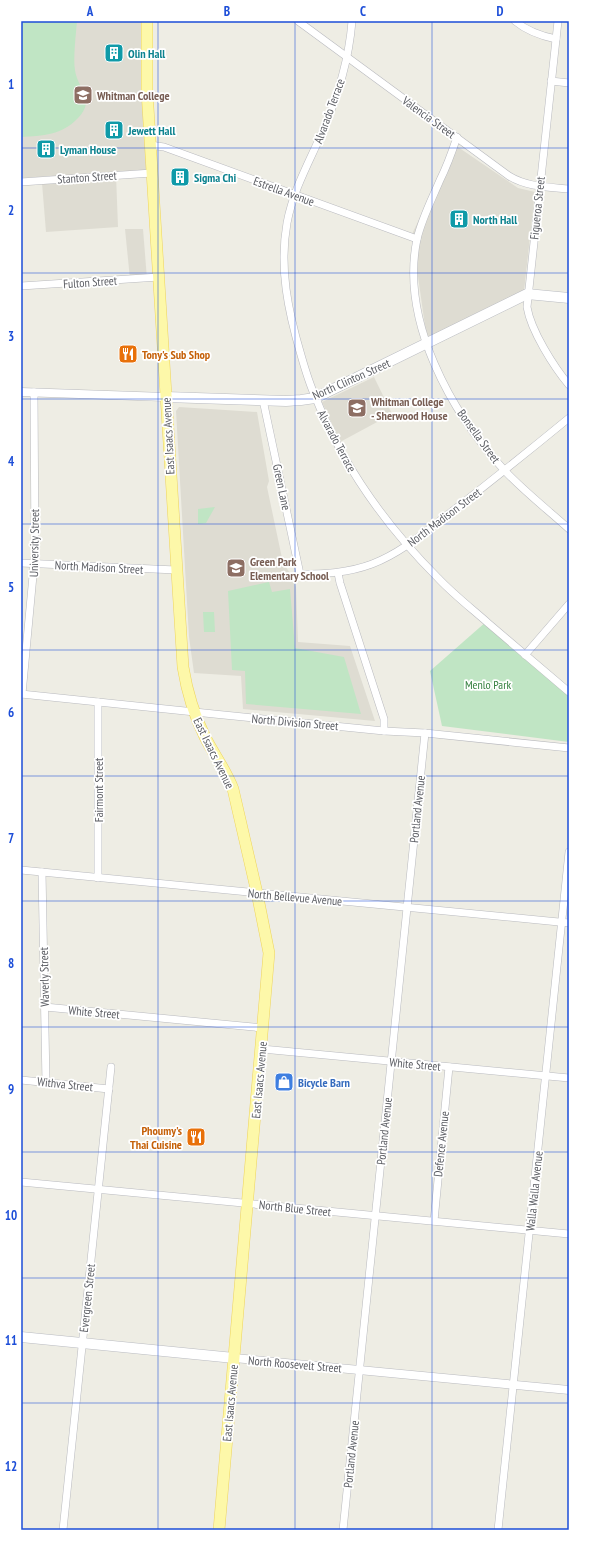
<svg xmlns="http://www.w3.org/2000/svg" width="590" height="1551" viewBox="0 0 590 1551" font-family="'PT Sans Narrow',sans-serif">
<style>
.education{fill:#dedcd2}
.green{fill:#c0e5c4}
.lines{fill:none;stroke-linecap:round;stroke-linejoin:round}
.minor-casing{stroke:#b9babf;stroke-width:8}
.tertiary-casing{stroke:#b9babf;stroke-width:9}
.secondary-casing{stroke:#b9bbc1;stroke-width:11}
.primary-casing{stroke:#eed45c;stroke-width:12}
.minor{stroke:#fff;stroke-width:7}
.tertiary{stroke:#fff;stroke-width:8}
.secondary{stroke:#fff;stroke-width:10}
.primary{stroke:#fdf8a9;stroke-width:11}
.grid{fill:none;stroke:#1d4ed8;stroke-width:1;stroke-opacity:0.55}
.labels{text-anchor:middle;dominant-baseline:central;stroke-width:3.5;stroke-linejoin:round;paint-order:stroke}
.culture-label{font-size:12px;font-weight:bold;fill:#0d838f;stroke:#fff;text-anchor:start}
.education-label{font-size:12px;font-weight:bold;fill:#785e54;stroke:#fff;text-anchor:start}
.street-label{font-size:12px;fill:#5c5e64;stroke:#fff}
.food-label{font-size:12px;font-weight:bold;fill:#c56008;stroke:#fff;text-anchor:start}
.park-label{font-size:12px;fill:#368140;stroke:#fff}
.shop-label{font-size:12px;font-weight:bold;fill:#366cbe;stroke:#fff;text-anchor:start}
.neatline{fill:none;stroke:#1d4ed8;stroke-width:1.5}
.grid-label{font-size:13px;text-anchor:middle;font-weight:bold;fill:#1d4ed8}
</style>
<rect width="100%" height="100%" fill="#eeede4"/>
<!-- education -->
<g class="education">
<polygon points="21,21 146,21 146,170 21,178"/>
<polygon points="455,145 518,188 535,192 524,291 427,340 412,234"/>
<polygon points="116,175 118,227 46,232 42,183"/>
<polygon points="125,229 143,229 147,279 130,279"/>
<polygon points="374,377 392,414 340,442 322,402"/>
<polygon points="179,407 257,412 269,481 267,487 283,563 290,573 296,587 298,642 350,646 375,721 243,709 241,676 194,673 189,637 176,411"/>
</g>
<!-- green -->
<g class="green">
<path d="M21,21H77C76,34 73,58 75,70C76,81 85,91 86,102C86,108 82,114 78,118C62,135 43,136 21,137Z"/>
<polygon points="215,507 206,523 198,524 198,509"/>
<polygon points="269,582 272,592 290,589 295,648 344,657 361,714 246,704 245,671 232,670 228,591"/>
<polygon points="203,612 214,612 215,632 204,632"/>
<polygon points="487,621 569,692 569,742 442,726 430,671"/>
</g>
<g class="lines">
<!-- minor casing -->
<g class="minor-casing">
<g id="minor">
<path d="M298,21L509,176C527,187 548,187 569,189"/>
<path d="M352,21C349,60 337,99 321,135C308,164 293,191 287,223C279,268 288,311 301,355C305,369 309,383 315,396C342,464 386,526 438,578C453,594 471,608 488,623C515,646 542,669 569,692"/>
<path d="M515,21C527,31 541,36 556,39"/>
<path d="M558,21L527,307C531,331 554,367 569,385"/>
<polyline points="551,81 569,83"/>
<path d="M457,137C452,152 447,166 440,180C432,199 422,218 417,239C400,321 451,413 506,472C525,492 548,510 569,529"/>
<polyline points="150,145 164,147 417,239"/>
<polyline points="21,182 152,173"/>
<polyline points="21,286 159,277"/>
<path d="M263,400L300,574C324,574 348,573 372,564C401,553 425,532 450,513C490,482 530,450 569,418"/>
<polyline points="21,563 176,570"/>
<polyline points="338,573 340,583 384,719 384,731"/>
<polyline points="525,655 569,604"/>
<polyline points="21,694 214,714 384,731 425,733 569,748"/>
<polyline points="22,694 35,554 34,392"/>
<polyline points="21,870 569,923"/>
<polyline points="42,872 46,1083"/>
<polyline points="98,878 98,702"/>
<polyline points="45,1007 263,1028"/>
<polyline points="262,1049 569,1078"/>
<polyline points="21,1080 109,1089"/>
<polyline points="21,1182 569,1234"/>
<polyline points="434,1221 449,1067"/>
<polyline points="63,1530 111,1067"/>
<polyline points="343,1530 425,733"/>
<polyline points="498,1530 569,852"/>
</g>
</g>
<!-- tertiary casing -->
<g class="tertiary-casing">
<g id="tertiary">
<polyline points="21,392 166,397"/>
<polyline points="234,1358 569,1390"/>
</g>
</g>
<!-- secondary casing -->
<g class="secondary-casing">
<g id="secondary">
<polyline points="166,397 286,401 301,400 315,398 527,294 569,298"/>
<polyline points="21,1337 234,1358"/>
</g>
</g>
<!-- primary casing -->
<g class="primary-casing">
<path id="primary" d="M147,21V91L183,667C187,692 194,715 205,737C214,755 226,770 233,789L257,893L269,953L219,1530"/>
</g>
<!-- minor -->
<use href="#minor" class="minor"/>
<!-- tertiary -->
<use href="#tertiary" class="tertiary"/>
<!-- secondary -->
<use href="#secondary" class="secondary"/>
<!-- primary -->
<use href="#primary" class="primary"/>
</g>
<!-- grid -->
<path class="grid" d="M158,21V1530M295,21V1530M432,21V1530M21,148H569M21,273H569M21,399H569M21,524H569M21,650H569M21,776H569M21,901H569M21,1027H569M21,1152H569M21,1278H569M21,1403H569"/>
<!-- icons -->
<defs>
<g id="building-square" transform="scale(1)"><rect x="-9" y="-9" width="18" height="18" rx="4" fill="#0f9aa8" stroke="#fff"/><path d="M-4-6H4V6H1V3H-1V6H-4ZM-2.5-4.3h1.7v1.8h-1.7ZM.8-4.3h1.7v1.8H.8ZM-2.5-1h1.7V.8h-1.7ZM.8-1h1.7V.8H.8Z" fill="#fff"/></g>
<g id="university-square" transform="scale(1)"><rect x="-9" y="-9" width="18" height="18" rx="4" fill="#8d6e63" stroke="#fff"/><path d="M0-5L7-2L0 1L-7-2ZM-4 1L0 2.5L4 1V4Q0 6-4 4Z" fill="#fff"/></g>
<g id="restaurant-square" transform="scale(1)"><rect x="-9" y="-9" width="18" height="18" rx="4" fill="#e8710a" stroke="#fff"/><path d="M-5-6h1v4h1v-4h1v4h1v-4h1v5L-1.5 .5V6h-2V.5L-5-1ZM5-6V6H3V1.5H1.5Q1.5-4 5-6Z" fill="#fff"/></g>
<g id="school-square" transform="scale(1)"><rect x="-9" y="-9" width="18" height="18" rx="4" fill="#8d6e63" stroke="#fff"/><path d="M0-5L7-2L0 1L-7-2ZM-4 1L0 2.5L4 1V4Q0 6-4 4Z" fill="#fff"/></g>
<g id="shop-square" transform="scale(1)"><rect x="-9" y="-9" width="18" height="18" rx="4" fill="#3f7fe0" stroke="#fff"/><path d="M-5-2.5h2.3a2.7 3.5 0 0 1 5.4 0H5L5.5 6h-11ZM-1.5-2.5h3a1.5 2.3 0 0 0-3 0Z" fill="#fff"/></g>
</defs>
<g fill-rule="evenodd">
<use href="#building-square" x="114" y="53"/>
<use href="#university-square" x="83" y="95"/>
<use href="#building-square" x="114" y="130"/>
<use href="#building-square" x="46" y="149"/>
<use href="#building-square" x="180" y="177"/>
<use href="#building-square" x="459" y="219"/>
<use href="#restaurant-square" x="128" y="354"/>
<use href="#university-square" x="357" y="408"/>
<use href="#school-square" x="236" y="568"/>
<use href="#shop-square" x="284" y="1082"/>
<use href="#restaurant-square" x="196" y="1137"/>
</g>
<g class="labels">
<!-- culture labels -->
<g class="culture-label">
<text x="128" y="53">Olin Hall</text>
<text x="128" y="130">Jewett Hall</text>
<text x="60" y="149">Lyman House</text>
<text x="194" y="177">Sigma Chi</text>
<text x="473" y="219">North Hall</text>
</g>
<!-- education labels -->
<g class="education-label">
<text x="97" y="95">Whitman College</text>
<text x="371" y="401">Whitman College<tspan x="371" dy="14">- Sherwood House</tspan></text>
<text x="250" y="561">Green Park<tspan x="250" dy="14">Elementary School</tspan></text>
</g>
<!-- street labels -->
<g class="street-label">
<text transform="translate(329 111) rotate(-70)">Alvarado Terrace</text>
<text transform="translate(429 117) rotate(36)">Valencia Street</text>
<text transform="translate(87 177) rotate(-4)">Stanton Street</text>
<text transform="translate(284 191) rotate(20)">Estrella Avenue</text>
<text transform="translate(537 208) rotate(-84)">Figueroa Street</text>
<text transform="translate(90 282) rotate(-4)">Fulton Street</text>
<text transform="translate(351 379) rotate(-24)">North Clinton Street</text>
<text transform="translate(168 436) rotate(-93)">East Isaacs Avenue</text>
<text transform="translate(479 436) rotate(54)">Bonsella Street</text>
<text transform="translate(337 441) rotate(62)">Alvarado Terrace</text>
<text transform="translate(282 487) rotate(78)">Green Lane</text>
<text transform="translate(444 517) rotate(-37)">North Madison Street</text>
<text transform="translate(34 543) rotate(-89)">University Street</text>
<text transform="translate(99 567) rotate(3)">North Madison Street</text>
<text transform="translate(295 722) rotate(5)">North Division Street</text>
<text transform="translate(214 753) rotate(64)">East Isaacs Avenue</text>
<text transform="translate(98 790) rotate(-90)">Fairmont Street</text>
<text transform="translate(417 809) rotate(-84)">Portland Avenue</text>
<text transform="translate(295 897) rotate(5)">North Bellevue Avenue</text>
<text transform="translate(44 977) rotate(-91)">Waverly Street</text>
<text transform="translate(94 1012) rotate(5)">White Street</text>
<text transform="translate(415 1064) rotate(5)">White Street</text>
<text transform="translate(259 1080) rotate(-85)">East Isaacs Avenue</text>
<text transform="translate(65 1084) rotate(6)">Withva Street</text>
<text transform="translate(384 1131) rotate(-84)">Portland Avenue</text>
<text transform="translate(441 1144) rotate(-84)">Defence Avenue</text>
<text transform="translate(534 1191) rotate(-84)">Walla Walla Avenue</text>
<text transform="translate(295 1208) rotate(6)">North Blue Street</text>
<text transform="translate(87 1298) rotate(-84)">Evergreen Street</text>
<text transform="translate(295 1364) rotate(5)">North Roosevelt Street</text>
<text transform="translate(230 1403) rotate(-85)">East Isaacs Avenue</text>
<text transform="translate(351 1454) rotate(-84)">Portland Avenue</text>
</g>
<!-- food labels -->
<g class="food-label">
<text x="142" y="354">Tony's Sub Shop</text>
<text x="182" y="1130" text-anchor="end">Phoumy's<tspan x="182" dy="14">Thai Cuisine</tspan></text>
</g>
<!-- park labels -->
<g class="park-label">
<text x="488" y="684">Menlo Park</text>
</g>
<!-- shop labels -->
<g class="shop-label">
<text x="298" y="1082">Bicycle Barn</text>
</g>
</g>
<!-- border -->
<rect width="590" height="1551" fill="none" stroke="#ffffff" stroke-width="44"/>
<rect x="22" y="22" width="546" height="1507" class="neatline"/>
<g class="grid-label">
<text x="90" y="16">A</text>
<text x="227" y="16">B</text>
<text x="363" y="16">C</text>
<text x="500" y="16">D</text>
<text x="11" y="89">1</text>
<text x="11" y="215">2</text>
<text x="11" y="341">3</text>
<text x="11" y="466">4</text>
<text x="11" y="592">5</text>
<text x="11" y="717">6</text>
<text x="11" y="843">7</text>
<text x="11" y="968">8</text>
<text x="11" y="1094">9</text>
<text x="11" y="1220">10</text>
<text x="11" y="1345">11</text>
<text x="11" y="1471">12</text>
</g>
</svg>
